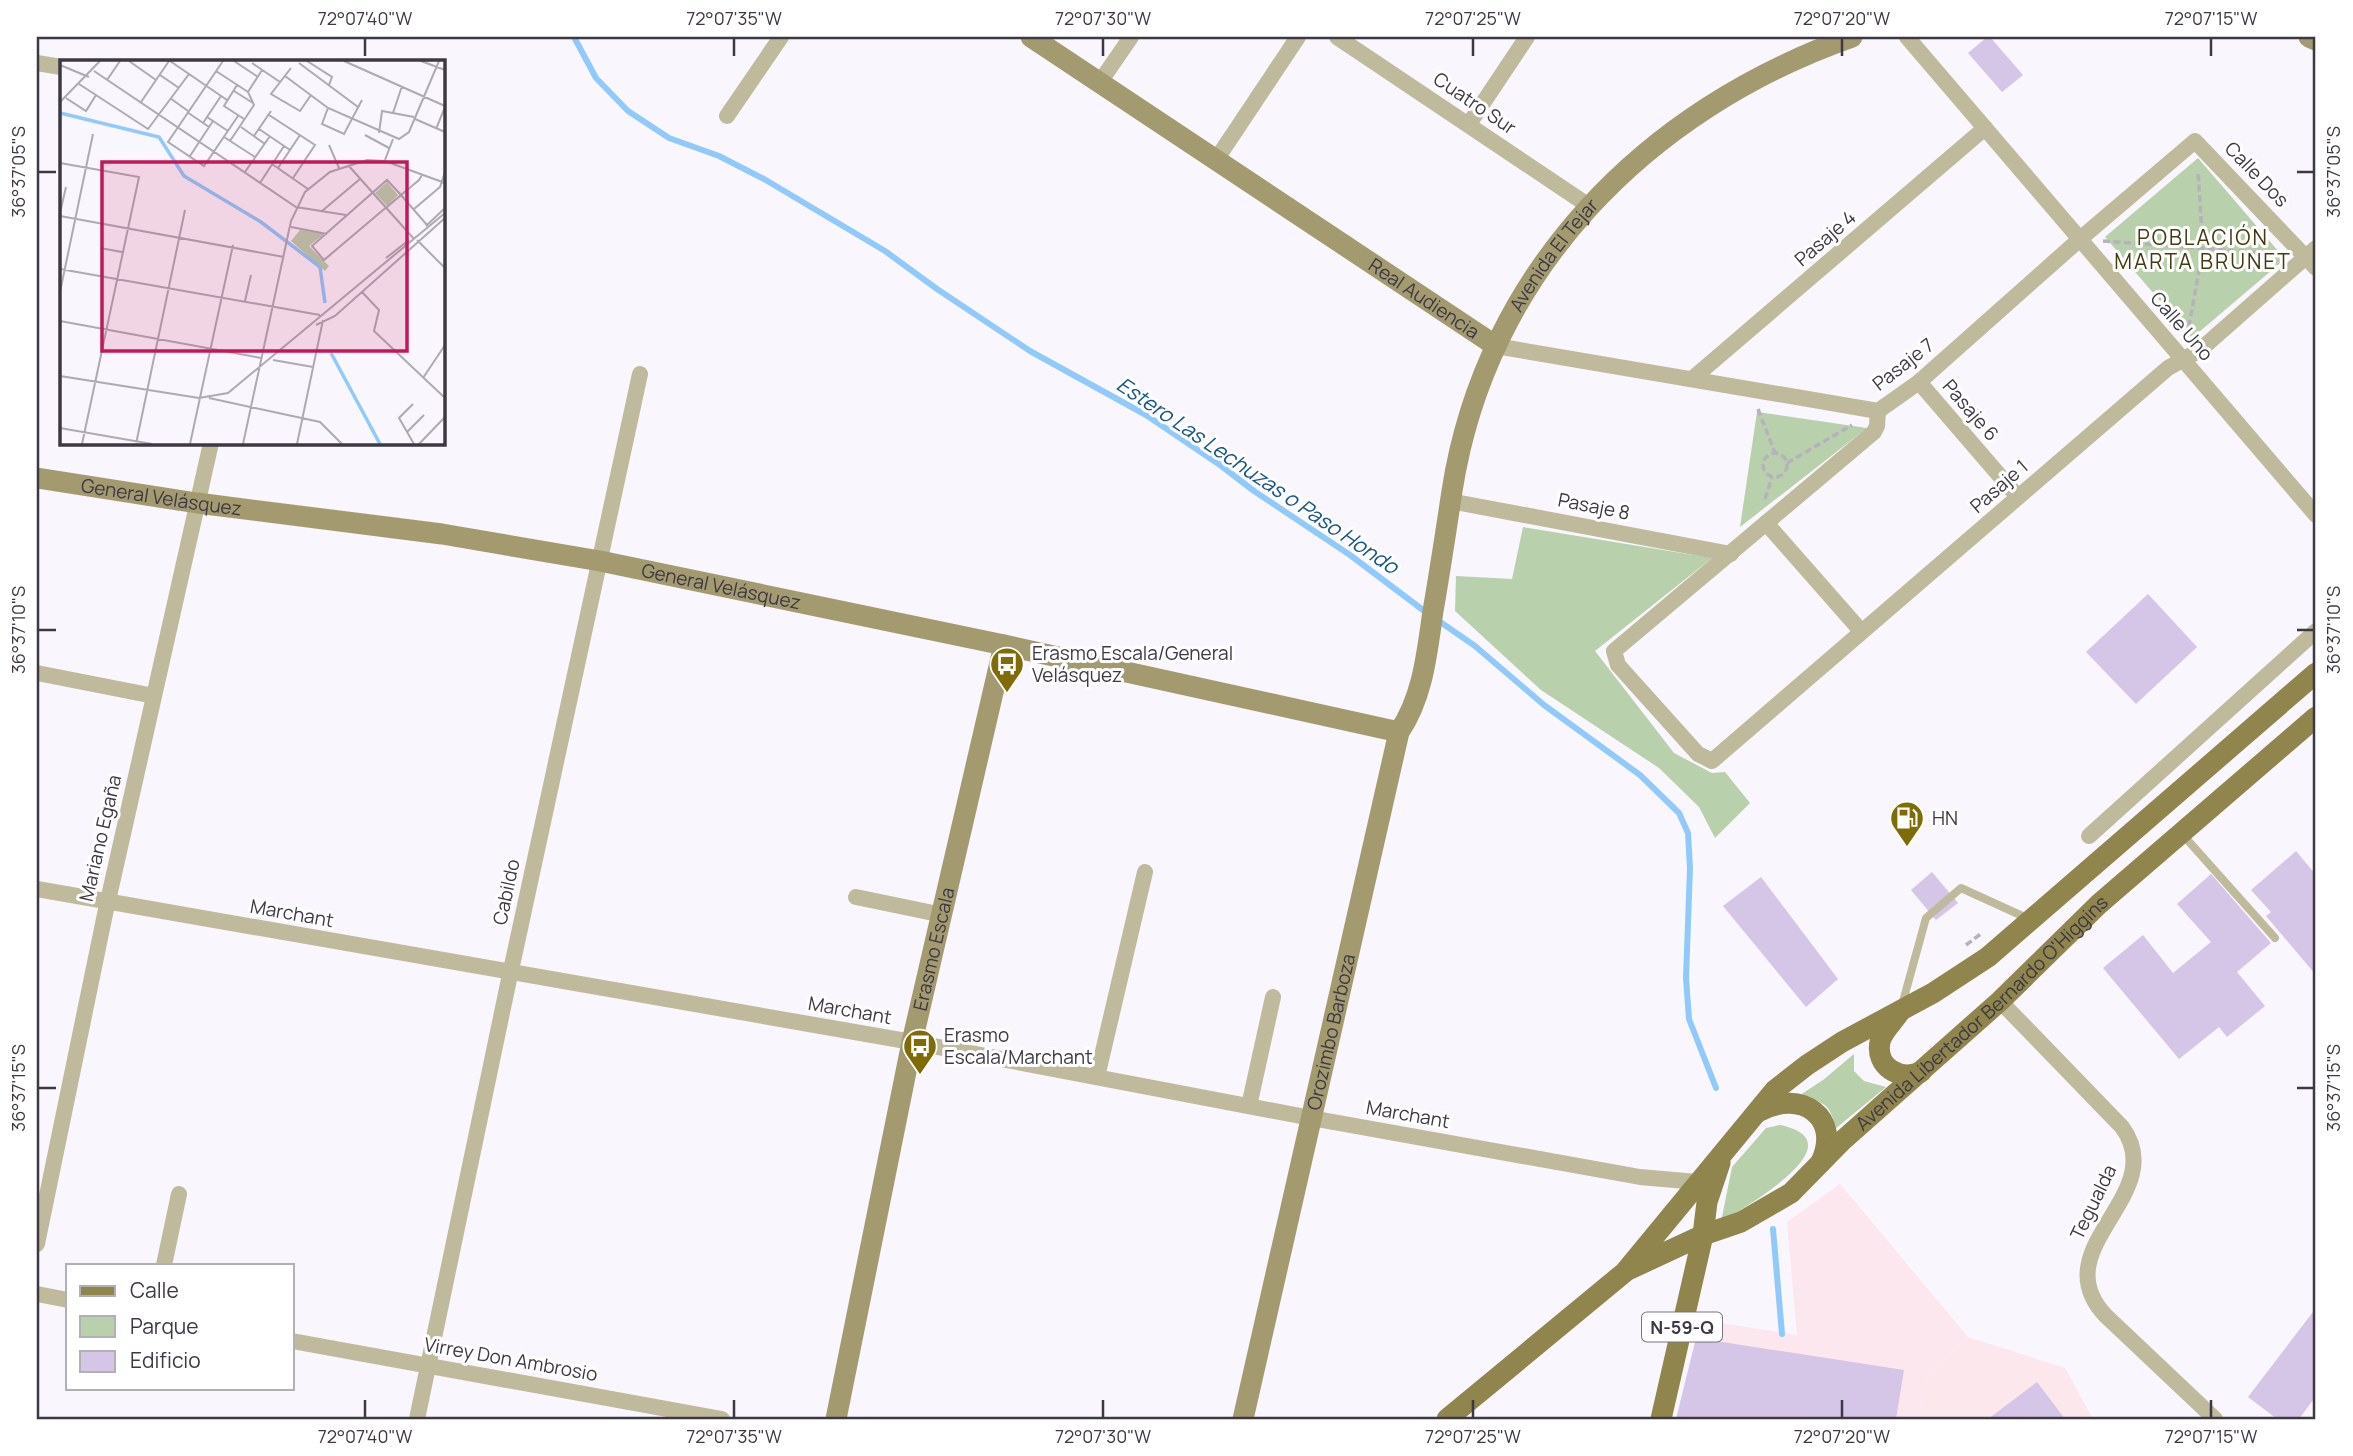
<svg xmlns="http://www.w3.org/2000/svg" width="2353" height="1456" viewBox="0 0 2353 1456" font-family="Manrope,sans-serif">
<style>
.commercial{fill:#fce7ee}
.industrial{fill:#fce7ed}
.green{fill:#b8d0ac}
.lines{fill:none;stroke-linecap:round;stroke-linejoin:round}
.stream{stroke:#90cafb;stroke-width:6}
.building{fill:#d5c5e7}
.path{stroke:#b6b2bb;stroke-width:3.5;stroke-dasharray:7 3.5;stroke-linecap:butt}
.lane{stroke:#bfba9c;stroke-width:8}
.street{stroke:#bfba9c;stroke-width:16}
.secondary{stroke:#a39b6f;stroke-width:21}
.primary{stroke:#8f854d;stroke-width:21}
.ticks{fill:none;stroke:#3e3845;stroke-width:2.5}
.labels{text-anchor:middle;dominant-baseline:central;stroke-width:6;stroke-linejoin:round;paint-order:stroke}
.shield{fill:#fff;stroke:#78747d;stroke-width:2}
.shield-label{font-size:18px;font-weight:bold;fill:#3e3845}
.street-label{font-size:19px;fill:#3e3845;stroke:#fff}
.poi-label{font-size:19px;fill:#3e3845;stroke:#fff;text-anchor:start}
.neighbourhood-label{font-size:21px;letter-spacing:2px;fill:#433a11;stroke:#fff}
.water-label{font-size:21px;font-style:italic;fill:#165784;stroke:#fff}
.inset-river{fill:none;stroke:#90cafb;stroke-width:3.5}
.inset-road{fill:none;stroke:#aeaab3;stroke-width:2}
.view{fill:#c2185b;fill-opacity:0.15;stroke:#c2185b;stroke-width:3.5}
.inset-edge{fill:none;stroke:#3e3845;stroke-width:3.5}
.neatline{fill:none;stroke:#3e3845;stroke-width:2.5}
.ticks-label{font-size:18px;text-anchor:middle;fill:#3e3845}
</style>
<rect width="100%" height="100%" fill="#f9f6fd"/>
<!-- commercial -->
<polygon class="commercial" points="1840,1184 1968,1337 1927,1377 1919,1419 1678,1419 1701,1320 1797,1335 1787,1222"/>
<!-- industrial -->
<polygon class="industrial" points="1968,1337 2065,1368 2093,1419 1919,1419 1927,1377"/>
<!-- green -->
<g class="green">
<polygon points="2198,158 2285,259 2192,338 2105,237"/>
<polygon points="1757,412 1867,428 1740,527"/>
<polygon points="1523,527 1712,558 1595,651 1674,753 1712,773 1725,772 1750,803 1715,838 1699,807 1659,768 1541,690 1455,611 1456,576 1512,579"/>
<path d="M1854,1054V1071L1864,1081L1886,1087L1835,1129C1832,1104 1822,1100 1797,1097L1823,1080Z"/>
<path d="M1780,1125C1861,1142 1743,1208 1721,1222L1732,1167L1766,1128Z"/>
</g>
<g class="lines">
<!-- stream -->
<g class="stream">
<polyline points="574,37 596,78 628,111 669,138 719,156 764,179 885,251 937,289 1030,351 1146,415 1220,465 1254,491 1350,555 1427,613"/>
<polyline points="1436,619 1475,646 1544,705 1640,775 1679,813 1688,833 1690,868 1686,978 1689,1019 1716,1088"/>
<polyline points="1773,1229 1782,1334"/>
</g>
</g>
<!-- building -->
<g class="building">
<polygon points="1987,37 1990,37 2023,75 2002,92 1968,53"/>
<polygon points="2148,594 2197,647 2136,704 2086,652"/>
<polygon points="2296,851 2316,875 2316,975 2266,916 2271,912 2251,890"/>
<polygon points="1932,872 1958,903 1936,920 1911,890"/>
<polygon points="2211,874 2271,943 2237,972 2265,1006 2227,1037 2219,1027 2179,1059 2103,968 2143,935 2173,973 2211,942 2177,904"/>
<polygon points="1761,877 1838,979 1806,1007 1723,906"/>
<polygon points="2316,1308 2316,1396 2299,1419 2277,1419 2248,1397"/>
<polygon points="1696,1338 1904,1370 1896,1419 1676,1419"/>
<polygon points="2037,1382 2065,1419 1988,1419"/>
</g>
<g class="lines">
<!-- path -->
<g class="path">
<polyline points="2103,241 2277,254"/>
<polyline points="2187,337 2203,249 2198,171"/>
<polyline points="1758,409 1775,453"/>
<circle cx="1775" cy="465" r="12"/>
<polyline points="1787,463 1852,425"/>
<polyline points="1765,499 1772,477"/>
<polyline points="1966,945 1982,933"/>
</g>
<!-- lane -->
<g class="lane">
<polyline points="2183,835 2275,938"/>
<polyline points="1902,1005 1926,918 1961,888 2029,919"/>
</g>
<!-- street -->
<g class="street">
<polyline points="1337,37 1589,206"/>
<polyline points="1907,37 2316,515"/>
<polyline points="37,63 61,67"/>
<polyline points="1100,82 1131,37"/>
<polyline points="727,116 781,37"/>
<polyline points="1469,124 1527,37"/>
<polyline points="1216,160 1298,37"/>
<polyline points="1496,346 1878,411"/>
<polyline points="1692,379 1985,128"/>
<polyline points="1919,382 2018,497"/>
<polyline points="1878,411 1877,426 1874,432 1614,651 1618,665 1698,754 1712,761 2168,368 2200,350 2316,248"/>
<polyline points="1878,411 1919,382 2080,239 2195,141 2316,268"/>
<polyline points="1450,501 1731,554"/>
<polyline points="1766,523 1861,631"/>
<polyline points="37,673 154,696"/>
<polyline points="2089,836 2316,631"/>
<polyline points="37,889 912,1042 1311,1118 1640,1177 1697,1182"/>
<polyline points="856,897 943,915"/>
<path d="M2000,1001L2122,1127C2172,1195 2041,1248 2106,1316L2215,1419"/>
<polyline points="1097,1077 1145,872"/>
<polyline points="1249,1106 1273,997"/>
<polyline points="37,1244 105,914 211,443"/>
<polyline points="164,1265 179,1194"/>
<polyline points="37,1294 68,1300"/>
<polyline points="292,1341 722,1419"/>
<polyline points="417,1419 508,984 640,374"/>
</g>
<!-- secondary -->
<g class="secondary">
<path id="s1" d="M1031,37L1496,346"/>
<polyline points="2309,37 2316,40"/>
<path id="s2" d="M37,478L197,503L442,534L600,561L1004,645L1399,732"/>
<path id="s3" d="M836,1419L912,1042L1004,645"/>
<path id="s4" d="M1243,1419L1399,732C1423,697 1427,653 1433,611C1440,571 1446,531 1452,491C1486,271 1647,109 1852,37"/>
</g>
<!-- primary -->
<g class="primary">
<path d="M1899,1013C1893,1022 1882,1032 1880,1042C1875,1067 1900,1081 1921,1072"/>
<path d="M1760,1111C1801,1089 1842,1117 1821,1162"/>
<path id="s5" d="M1630,1269L1703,1235L1741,1222L1791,1193L1842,1141L2000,1001L2099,904L2316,717"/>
<polyline points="1447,1419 1625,1272 1775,1090 1807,1065 1842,1042 1933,993 1988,957 2316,673"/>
<polyline points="1661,1419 1703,1235 1707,1202 1720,1163"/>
</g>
</g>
<!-- ticks -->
<path class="ticks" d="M365,38V56M734,38V56M1103,38V56M1473,38V56M1842,38V56M2211,38V56M38,172H56M2297,172H2314M38,630H56M2297,630H2314M38,1088H56M2297,1088H2314M365,1400V1418M734,1400V1418M1103,1400V1418M1473,1400V1418M1842,1400V1418M2211,1400V1418"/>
<!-- icons -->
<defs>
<g id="bus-pin" transform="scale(1.75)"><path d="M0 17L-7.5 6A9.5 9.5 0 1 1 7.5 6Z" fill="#7f6c07" stroke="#fff"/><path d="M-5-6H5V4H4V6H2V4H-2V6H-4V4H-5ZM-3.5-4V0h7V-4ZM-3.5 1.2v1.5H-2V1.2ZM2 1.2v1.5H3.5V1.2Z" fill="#fff"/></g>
<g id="fuel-pin" transform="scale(1.75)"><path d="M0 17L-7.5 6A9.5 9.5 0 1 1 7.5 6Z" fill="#7f6c07" stroke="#fff"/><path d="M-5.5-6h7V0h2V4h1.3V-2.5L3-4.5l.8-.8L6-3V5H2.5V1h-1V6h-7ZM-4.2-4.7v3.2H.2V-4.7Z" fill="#fff"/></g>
</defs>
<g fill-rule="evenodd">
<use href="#bus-pin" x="1007" y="664"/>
<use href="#fuel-pin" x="1907" y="818"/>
<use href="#bus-pin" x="920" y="1046"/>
</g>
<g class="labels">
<!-- shield labels -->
<rect class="shield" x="1642" y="1312.5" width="80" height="29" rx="5"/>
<g class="shield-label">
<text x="1682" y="1327">N-59-Q</text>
</g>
<!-- street labels -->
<g class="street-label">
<text transform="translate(1475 103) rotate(34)">Cuatro Sur</text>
<text transform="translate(2257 174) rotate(46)">Calle Dos</text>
<text transform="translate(1825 238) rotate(-41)">Pasaje 4</text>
<text stroke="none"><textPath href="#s4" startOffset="1213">Avenida El Tejar</textPath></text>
<text stroke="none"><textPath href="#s1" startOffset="472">Real Audiencia</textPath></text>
<text transform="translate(2182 326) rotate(49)">Calle Uno</text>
<text transform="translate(1903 364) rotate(-38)">Pasaje 7</text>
<text transform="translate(1971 410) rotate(49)">Pasaje 6</text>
<text transform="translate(1999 486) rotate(-41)">Pasaje 1</text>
<text stroke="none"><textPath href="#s2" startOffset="126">General Velásquez</textPath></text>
<text transform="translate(1594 506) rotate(11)">Pasaje 8</text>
<text stroke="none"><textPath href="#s2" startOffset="693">General Velásquez</textPath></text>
<text transform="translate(100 838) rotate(-77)">Mariano Egaña</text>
<text transform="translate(506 892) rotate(-78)">Cabildo</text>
<text transform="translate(292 913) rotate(10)">Marchant</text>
<text stroke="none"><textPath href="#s3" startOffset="480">Erasmo Escala</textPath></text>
<text transform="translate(850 1010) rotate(10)">Marchant</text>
<text stroke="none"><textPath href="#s5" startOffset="441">Avenida Libertador Bernardo O'Higgins</textPath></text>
<text stroke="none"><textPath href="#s4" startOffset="397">Orozimbo Barboza</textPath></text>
<text transform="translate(1408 1114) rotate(10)">Marchant</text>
<text transform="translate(2093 1202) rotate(-64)">Tegualda</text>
<text transform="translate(511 1359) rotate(10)">Virrey Don Ambrosio</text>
</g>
<!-- poi labels -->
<g class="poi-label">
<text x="1032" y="653">Erasmo Escala/General<tspan x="1032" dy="22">Velásquez</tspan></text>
<text x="1932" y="818">HN</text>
<text x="944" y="1035">Erasmo<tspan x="944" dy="22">Escala/Marchant</tspan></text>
</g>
<!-- neighbourhood labels -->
<g class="neighbourhood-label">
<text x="2203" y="237">POBLACIÓN<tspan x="2203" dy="24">MARTA BRUNET</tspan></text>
</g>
<!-- water labels -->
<g class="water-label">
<text transform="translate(1258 475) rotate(34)">Estero Las Lechuzas o Paso Hondo</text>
</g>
</g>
<!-- overview -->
<g transform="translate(60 60)">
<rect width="385" height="385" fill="#f9f6fd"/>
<path d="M327,122L338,135L327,146L315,133ZM240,170L264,174L249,186L269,206L265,211L231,181Z" fill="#b8d0ac"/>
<path class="inset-river" d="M0,53L99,77L124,116L201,162L260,207L265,243M271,293L320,384"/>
<path class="inset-road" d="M69,1L96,20M110,1L167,40M163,1L108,82L144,106L178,56M174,1L198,17M247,1L272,17L269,25M284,1L385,46M361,1L385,10M192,3L220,22M239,3L298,47M0,5L29,17M231,8L211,34L240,51L251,35M34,11L236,147L286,155M156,11L188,32M100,15L119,28M225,16L268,48L339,79L349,72L379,1M47,20L60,1M19,24L88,69L129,14M177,25L164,46L184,59M174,31L193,43M188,32L202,10M6,38L26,51L36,35M110,38L128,51M0,42L40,1M81,42L109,1M268,48L262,64L284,74L302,40M127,52L149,67M333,53L342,26M209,55L255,85L233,118M147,57L168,71M355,59L385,72M143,63L161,36M181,67L205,84M199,69L230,90M376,69L385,47M319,73L322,51L354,57M305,75L329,88M194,76L211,51M164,77L195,97M170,81L194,45L188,32M269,85L279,108M130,96L153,61M325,100L333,79M0,103L79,117L22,384M212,104L248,129M288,105L354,179M218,108L240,75M185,112L210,76M362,115L359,120L341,135L327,147L323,150L264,200L252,186L327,120L341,135L367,165M200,123L224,86M354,149L380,127L385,112M262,151L300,119M0,153L6,127M0,156L224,197M366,166L385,148M231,167L267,174M357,180L385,208M40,188L62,192M326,198L349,180M0,209L260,255M0,232L33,74M302,232L319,250L314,271L385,338M185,241L191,215M0,261L201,298M256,265L275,256L385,158M213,300L253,307M0,316L139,338L168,333L385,153M363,318L385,285M149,338L260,362L282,384M353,344L339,358L354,384M0,368L92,384M347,372L364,355M76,384L125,150M130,384L173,185M183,384L231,161L245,132L270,112L307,100L325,101L385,123M237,384L263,260M359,384L385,357"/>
<path class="view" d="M42,102H347V291H42Z"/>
<rect width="385" height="385" class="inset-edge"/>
</g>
<!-- border -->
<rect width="2353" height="1456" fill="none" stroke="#ffffff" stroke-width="77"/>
<!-- legend -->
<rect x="66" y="1264" width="228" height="126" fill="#ffffff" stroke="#b2afb5" stroke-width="2"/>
<rect x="80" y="1286" width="35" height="10" fill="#8f854d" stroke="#b2afb5" stroke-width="2"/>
<text x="130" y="1298" font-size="21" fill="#3e3845">Calle</text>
<rect x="80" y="1316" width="35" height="21" fill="#b8d0ac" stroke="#b2afb5" stroke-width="2"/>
<text x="130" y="1334" font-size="21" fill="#3e3845">Parque</text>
<rect x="80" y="1351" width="35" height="21" fill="#d5c5e7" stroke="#b2afb5" stroke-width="2"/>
<text x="130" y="1368" font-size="21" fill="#3e3845">Edificio</text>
<rect x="38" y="38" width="2276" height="1380" class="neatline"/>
<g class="ticks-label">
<text x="365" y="25">72°07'40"W</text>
<text x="734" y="25">72°07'35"W</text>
<text x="1103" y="25">72°07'30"W</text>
<text x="1473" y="25">72°07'25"W</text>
<text x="1842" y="25">72°07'20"W</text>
<text x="2211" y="25">72°07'15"W</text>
<text transform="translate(19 172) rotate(-90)" y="6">36°37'05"S</text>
<text transform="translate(2334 172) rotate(-90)" y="6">36°37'05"S</text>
<text transform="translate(19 630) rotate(-90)" y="6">36°37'10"S</text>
<text transform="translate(2334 630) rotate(-90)" y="6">36°37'10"S</text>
<text transform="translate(19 1088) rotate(-90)" y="6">36°37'15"S</text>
<text transform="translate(2334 1088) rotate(-90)" y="6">36°37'15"S</text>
<text x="365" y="1443">72°07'40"W</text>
<text x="734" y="1443">72°07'35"W</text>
<text x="1103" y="1443">72°07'30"W</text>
<text x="1473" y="1443">72°07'25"W</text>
<text x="1842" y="1443">72°07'20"W</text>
<text x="2211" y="1443">72°07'15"W</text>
</g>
</svg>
